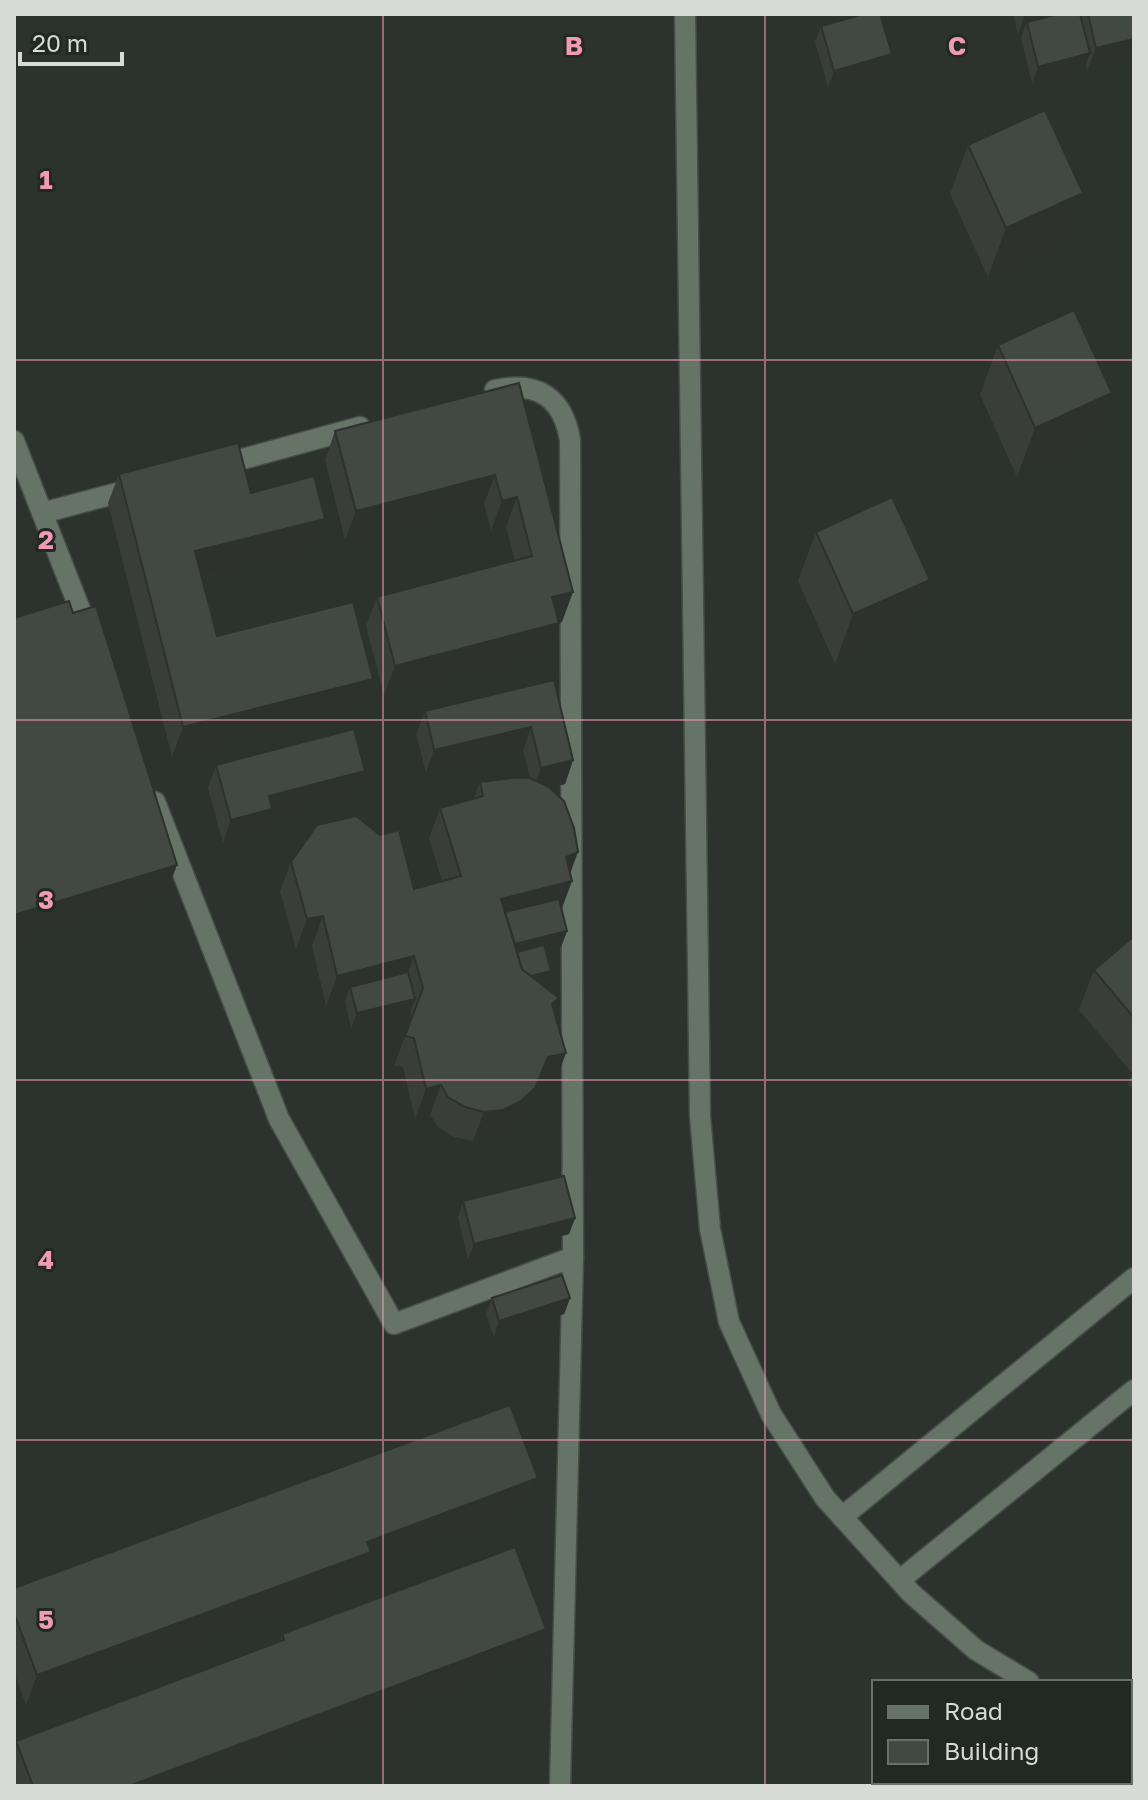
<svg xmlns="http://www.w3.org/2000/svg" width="1148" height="1800" viewBox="0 0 1148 1800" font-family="'Golos Text',sans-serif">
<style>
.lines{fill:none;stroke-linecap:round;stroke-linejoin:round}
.minor-casing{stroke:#474d48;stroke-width:23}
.minor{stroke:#657467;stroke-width:20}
.wall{fill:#393e39}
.shaded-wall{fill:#2e322e}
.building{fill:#424842;stroke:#2e322e;stroke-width:2}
.grid{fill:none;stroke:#f09ab6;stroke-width:2;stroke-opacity:0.55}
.grid-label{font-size:26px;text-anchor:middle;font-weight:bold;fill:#f09ab6;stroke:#222823;stroke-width:6;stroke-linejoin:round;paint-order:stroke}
</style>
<rect width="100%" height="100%" fill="#2c322d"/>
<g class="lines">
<!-- minor casing -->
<g class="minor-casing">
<g id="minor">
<polyline points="685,14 700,1116 710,1229 729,1322 771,1414 825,1498 911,1593 976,1650 1029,1682"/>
<path d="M495,390C537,381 563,397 570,440L573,1257L560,1786"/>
<polyline points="14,441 90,635"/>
<polyline points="217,466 360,427"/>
<polyline points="42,513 136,488"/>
<polyline points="155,802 279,1119 394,1324 573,1257"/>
<polyline points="842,1517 1134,1278"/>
<polyline points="900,1580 1134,1390"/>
<polyline points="1130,1732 1134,1733"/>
<polyline points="1023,1782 1031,1786"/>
<polyline points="960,1786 972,1782"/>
</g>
</g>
<!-- minor -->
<use href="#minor" class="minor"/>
</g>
<!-- wall -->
<g class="wall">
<polygon points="1013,14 1134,14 1134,60 1087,72 1086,65 1084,69 1032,83 1021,38 1023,32 1018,34"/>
<polygon points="821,26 886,70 828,87 815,42"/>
<polygon points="968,145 1083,193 1065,242 988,277 950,194"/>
<polygon points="998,345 1094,443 1017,477 980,395"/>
<polygon points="519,383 562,622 558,623 548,653 384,695 366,626 377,597 515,561 506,527 491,531 484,504 345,540 325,460 335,431"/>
<polygon points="119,474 251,493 325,519 314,548 202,577 217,636 362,709 172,757 108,503"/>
<polygon points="816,532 912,629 835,664 798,581"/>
<polygon points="554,680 573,760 565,784 550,787 570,873 562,909 567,931 561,947 546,951 548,979 538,982 554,1012 555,1083 537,1087 524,1117 510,1131 492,1139 473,1141 454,1137 438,1127 430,1115 415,1119 403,1067 394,1066 412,1017 410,1011 409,1015 351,1029 345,1001 326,1006 312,946 296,949 280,891 291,862 414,889 442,881 429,838 440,808 474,798 480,782 530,778 523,750 426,773 416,734 425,711"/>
<polygon points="216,765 357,795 269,817 264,832 223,843 208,788"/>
<polygon points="1134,936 1134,1090 1128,1084 1132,1073 1079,1010 1094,970"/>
<polygon points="463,1201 575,1218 569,1234 468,1260 458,1217"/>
<polygon points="492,1298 570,1298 564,1314 494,1337 486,1314"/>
<polygon points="527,1508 365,1568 360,1582 26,1705 14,1672 14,1588"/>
<polygon points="282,1634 535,1659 197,1786 14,1786 14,1745 16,1741 279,1642"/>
</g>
<!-- shaded-wall -->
<g class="shaded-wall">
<polygon points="1025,14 1077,14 1027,22 1023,32 1018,34"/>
<polygon points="1134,39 1134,60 1087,72 1096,48"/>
<polygon points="1090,53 1084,69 1032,83 1038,67"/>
<polygon points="892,54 886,70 828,87 834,71"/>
<polygon points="1083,193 1065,242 988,277 1006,228"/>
<polygon points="1112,393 1094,443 1017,477 1035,428"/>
<polygon points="495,475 484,504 345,540 356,511"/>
<polygon points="517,497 506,527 491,531 502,501"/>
<polygon points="325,519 314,548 185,581 195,551"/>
<polygon points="930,580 912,629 835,664 853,614"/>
<polygon points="573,592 562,622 541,627 552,597"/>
<polygon points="559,623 548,653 384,695 395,666"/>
<polygon points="373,679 362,709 172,757 183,727"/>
<polygon points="531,727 523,750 426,773 434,750"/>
<polygon points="573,760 565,784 533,792 541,768"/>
<polygon points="365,771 357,795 269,817 264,832 223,843 231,820 269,796"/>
<polygon points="578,852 567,882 572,881 561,911 499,914 501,899 566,857"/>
<polygon points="177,865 166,894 14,942 14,915"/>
<polygon points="323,916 312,946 296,949 307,919"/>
<polygon points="567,931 561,947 507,961 507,946"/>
<polygon points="414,956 403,986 350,987 345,1001 326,1006 337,976"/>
<polygon points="551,971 548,979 509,989 512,981"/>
<polygon points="559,998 548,1028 552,1004"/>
<polygon points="415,999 409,1015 351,1029 357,1013"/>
<polygon points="566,1053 555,1083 537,1087 524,1117 510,1131 492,1139 473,1141 484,1112 548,1057"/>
<polygon points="441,1085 430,1115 415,1119 426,1089"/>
<polygon points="575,1218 569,1234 468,1260 474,1244"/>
<polygon points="570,1298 564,1314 494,1337 499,1321"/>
<polygon points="538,1478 527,1508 365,1568 360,1582 26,1705 37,1675 367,1542"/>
<polygon points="546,1629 535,1659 197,1786 129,1786"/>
</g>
<!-- building -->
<g class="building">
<polygon points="864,14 880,14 892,54 834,71 821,26"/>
<polygon points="1059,14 1080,14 1090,53 1038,67 1027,22"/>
<polygon points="1088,14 1134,14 1134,39 1096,48"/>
<polygon points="1045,110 1083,193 1006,228 968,145"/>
<polygon points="1074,310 1112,393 1035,428 998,345"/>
<polygon points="519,383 573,592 552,597 559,623 395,666 377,597 532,556 517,497 502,501 495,475 356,511 335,431"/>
<polygon points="238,443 251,493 314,476 325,519 195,551 217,636 353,602 373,679 183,727 119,474"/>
<polygon points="892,497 930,580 853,614 816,532"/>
<polygon points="69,601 73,613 96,606 177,865 14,915 14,618"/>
<polygon points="554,680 573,760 541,768 531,727 434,750 425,711"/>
<polygon points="354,729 365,771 269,796 272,809 231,820 216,765"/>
<polygon points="511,778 530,778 549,787 564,801 574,828 578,852 566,857 572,881 501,899 522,969 559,998 552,1004 566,1053 548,1057 535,1088 521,1101 503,1110 484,1112 465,1107 448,1097 441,1085 426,1089 414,1038 405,1036 423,988 414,956 337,976 323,916 307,919 291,862 317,825 356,816 380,835 399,830 414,889 461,876 440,808 483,796 480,782"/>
<polygon points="559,899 567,931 515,944 505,912"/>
<polygon points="1134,936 1134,1018 1094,970"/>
<polygon points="544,945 551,971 531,976 522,969 517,952"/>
<polygon points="408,972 415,999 357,1013 350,987"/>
<polygon points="564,1176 575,1218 474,1244 463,1201"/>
<polygon points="562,1275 570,1298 499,1321 492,1298"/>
<polygon points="510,1405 538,1478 367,1542 371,1552 37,1675 14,1613 14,1588"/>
<polygon points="515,1547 546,1629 129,1786 33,1786 16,1741 284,1640 282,1634"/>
</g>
<!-- grid -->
<path class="grid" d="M383,14V1786M765,14V1786M14,360H1134M14,720H1134M14,1080H1134M14,1440H1134"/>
<g class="grid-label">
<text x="574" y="55">B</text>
<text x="957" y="55">C</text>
<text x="46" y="189">1</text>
<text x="46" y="549">2</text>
<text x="46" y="909">3</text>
<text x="46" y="1269">4</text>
<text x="46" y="1629">5</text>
</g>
<!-- border -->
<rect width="1148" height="1800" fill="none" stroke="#d7dad7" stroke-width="32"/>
<!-- legend -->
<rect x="872" y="1680" width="260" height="104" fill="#222823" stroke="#6a6f6b" stroke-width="2"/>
<rect x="888" y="1706" width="40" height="12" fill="#657467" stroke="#6a6f6b" stroke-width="2"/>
<text x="944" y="1720" font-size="24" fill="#d7dad7">Road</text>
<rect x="888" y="1740" width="40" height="24" fill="#424842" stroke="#6a6f6b" stroke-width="2"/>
<text x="944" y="1760" font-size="24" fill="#d7dad7">Building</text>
<!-- scale -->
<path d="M20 52v12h102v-12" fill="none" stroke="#d7dad7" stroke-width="4"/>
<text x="32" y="52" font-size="24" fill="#d7dad7" stroke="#222823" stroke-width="6" paint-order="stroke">20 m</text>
</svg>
